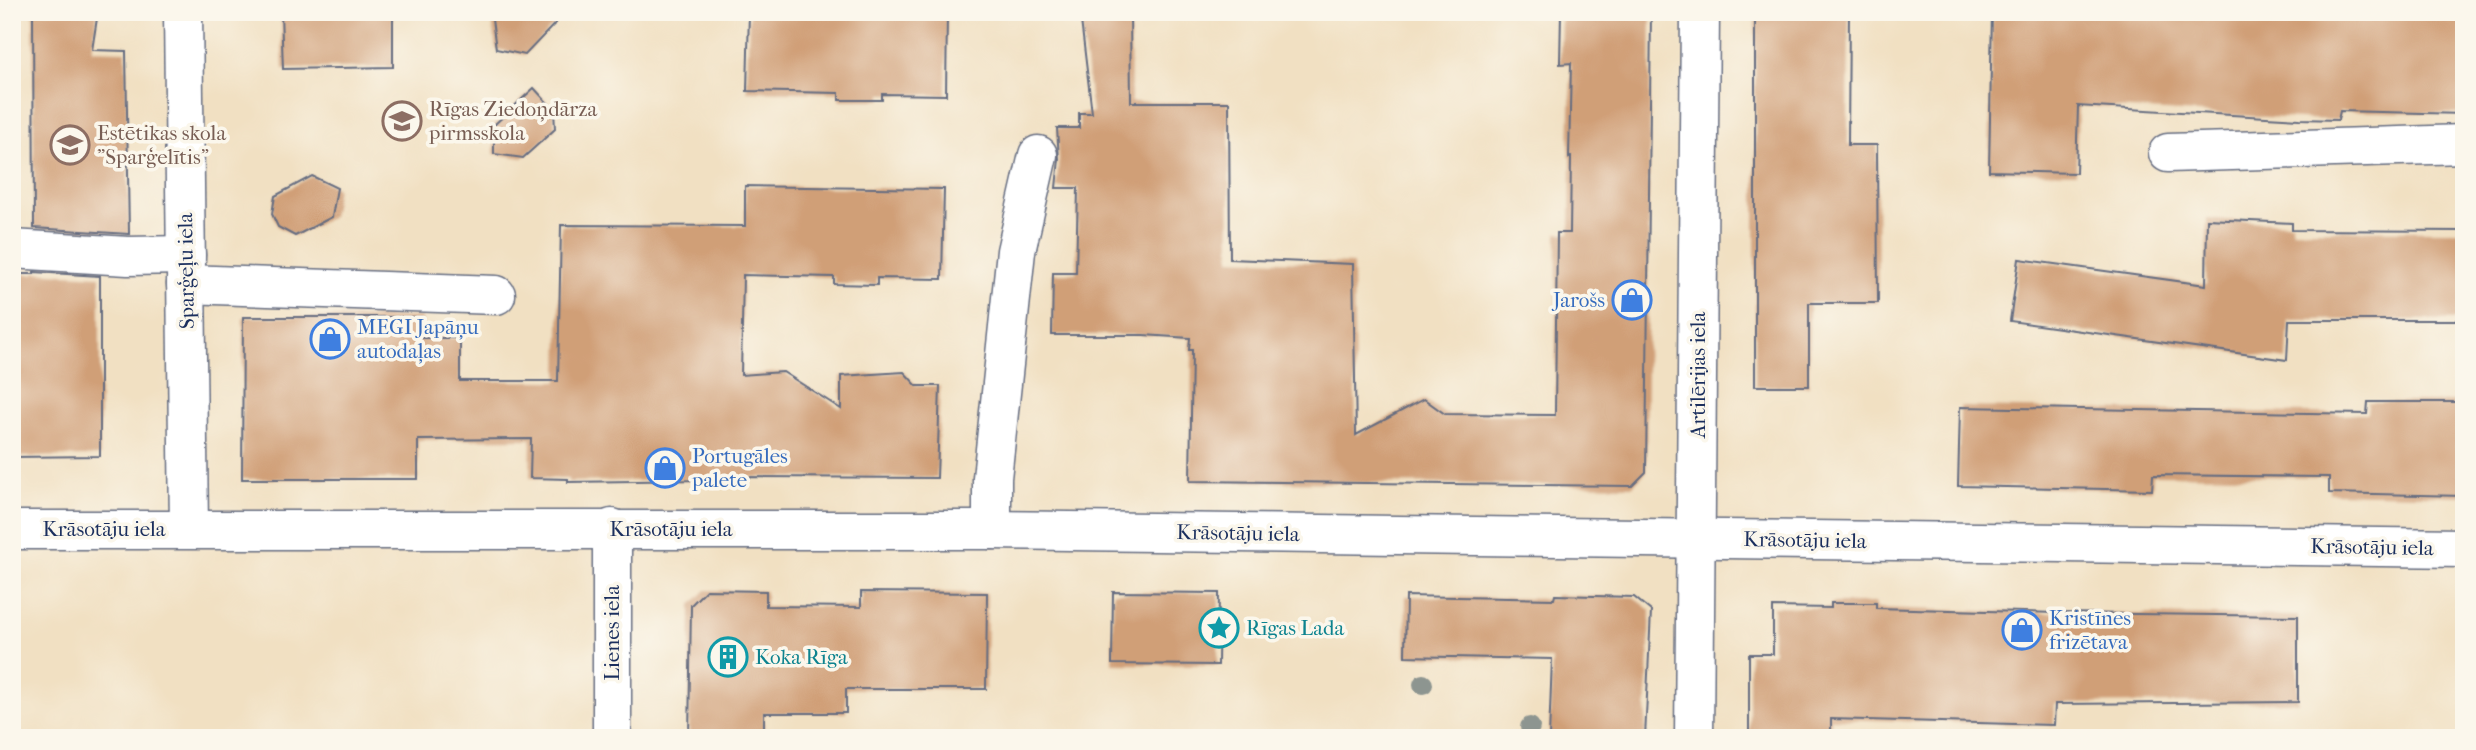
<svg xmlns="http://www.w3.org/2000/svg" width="2476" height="750" viewBox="0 0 2476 750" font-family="'IM FELL French Canon',serif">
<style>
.building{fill:#d09f77}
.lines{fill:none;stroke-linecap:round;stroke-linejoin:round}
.minor-casing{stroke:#666d81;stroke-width:41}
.minor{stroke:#fff;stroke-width:38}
.tree{fill:#8d9590}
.labels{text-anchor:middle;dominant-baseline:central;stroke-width:7;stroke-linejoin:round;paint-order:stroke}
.education-label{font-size:21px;fill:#785e54;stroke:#fbf7ec;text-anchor:start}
.street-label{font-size:21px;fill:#1b2f5e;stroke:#fbf7ec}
.shop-label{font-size:21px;fill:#366cbe;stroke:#fbf7ec;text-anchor:start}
.culture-label{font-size:21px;fill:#0d838f;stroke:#fbf7ec;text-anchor:start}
</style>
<rect width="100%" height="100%" fill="#fbf7ec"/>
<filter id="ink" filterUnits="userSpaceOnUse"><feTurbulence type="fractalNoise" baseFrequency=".0143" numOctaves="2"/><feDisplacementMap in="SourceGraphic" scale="14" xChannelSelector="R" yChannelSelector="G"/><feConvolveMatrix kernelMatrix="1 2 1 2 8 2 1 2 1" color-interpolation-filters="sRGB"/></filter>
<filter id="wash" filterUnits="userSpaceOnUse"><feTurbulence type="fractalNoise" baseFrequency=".00686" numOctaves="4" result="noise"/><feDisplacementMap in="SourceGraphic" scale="28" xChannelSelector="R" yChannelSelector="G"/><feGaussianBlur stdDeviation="1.57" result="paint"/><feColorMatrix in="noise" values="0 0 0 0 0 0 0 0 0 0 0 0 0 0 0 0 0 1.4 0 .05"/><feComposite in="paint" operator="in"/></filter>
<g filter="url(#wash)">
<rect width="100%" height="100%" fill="#f1e0c2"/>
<g id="blocks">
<!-- building -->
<g class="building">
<polygon points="33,12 98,12 92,50 126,51 129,234 34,228"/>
<polygon points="281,12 393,12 393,67 283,69"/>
<polygon points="491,12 566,12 525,55 496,49"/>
<polygon points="749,12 947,12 946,95 882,94 882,100 839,100 839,93 747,91"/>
<polygon points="1080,12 1130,12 1131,102 1229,102 1230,259 1353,264 1356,435 1424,399 1445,414 1555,415 1557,233 1570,233 1571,157 1569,158 1571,63 1560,64 1561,12 1651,12 1646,472 1632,486 1190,481 1192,350 1189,350 1190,338 1143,335 1052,335 1053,273 1076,273 1078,188 1056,188 1059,159 1057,128 1079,128 1079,113 1092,113"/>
<polygon points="1755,12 1849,12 1848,145 1877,145 1878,303 1809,303 1809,386 1755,386"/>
<polygon points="1992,12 2464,12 2464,114 2340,111 2338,120 2299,119 2078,106 2076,173 1989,171"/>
<polygon points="534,88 554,110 555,129 523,158 494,154 494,125"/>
<polygon points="312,176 337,188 332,217 295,236 278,227 272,214 275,196"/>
<polygon points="745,186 944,189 942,279 877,278 877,285 834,284 834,277 743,275 741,375 783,372 841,409 841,376 904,372 917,386 940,386 937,478 739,477 702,478 702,480 568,482 568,479 530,478 531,439 418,440 418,479 242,479 243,317 422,317 422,338 460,338 460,381 558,381 561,225 745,226"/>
<polygon points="2207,219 2292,223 2292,230 2464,231 2464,320 2289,320 2287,360 2010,321 2019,259 2206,285"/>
<polygon points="34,272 100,276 100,456 12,457 12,274 34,274"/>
<polygon points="2368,402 2464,402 2464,496 2329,493 2329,477 2153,475 2152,490 1958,486 1960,407 2367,414"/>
<polygon points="706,590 766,591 766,606 861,607 861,592 987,593 986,689 846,689 846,713 764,713 764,738 689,738 691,605"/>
<polygon points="1113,592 1219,593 1218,665 1112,664"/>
<polygon points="1555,595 1634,597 1651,611 1645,738 1549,738 1552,659 1405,656 1406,596 1554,599"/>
<polygon points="1831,603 1876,603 1876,608 2056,613 2298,616 2298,702 2055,704 2054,725 1831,719 1831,738 1749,738 1749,654 1773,654 1773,607 1831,608"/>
</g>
</g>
</g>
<g filter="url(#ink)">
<use href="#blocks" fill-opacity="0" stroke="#666d81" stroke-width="2"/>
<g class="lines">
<!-- minor casing -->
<g class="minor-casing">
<g id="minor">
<polyline points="183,12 189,529"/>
<polyline points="2168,153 2464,144"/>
<polyline points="12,249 128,256 186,255"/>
<polyline points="186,284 496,295"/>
<polyline points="12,530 992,530 2464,548"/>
<polyline points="992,530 992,478 1016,251 1038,155"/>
<polyline points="612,738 612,528"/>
<polyline points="1694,738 1700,12"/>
</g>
</g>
<!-- minor -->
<use href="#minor" class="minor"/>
</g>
<!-- trees -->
<g class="tree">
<circle cx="1423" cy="684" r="10"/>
<circle cx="1530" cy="727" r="10"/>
</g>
</g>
<!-- icons -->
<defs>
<g id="school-ring" transform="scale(2.0125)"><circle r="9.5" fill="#fbf7ec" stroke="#8d6e63" stroke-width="1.5"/><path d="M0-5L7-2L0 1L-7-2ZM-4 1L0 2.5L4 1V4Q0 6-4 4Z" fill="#8d6e63"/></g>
<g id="shop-ring" transform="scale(2.0125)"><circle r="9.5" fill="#fbf7ec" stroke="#3f7fe0" stroke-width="1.5"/><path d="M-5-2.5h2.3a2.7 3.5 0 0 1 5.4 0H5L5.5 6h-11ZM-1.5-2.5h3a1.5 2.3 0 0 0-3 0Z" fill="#3f7fe0"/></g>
<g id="sight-ring" transform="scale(2.0125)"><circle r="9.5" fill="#fbf7ec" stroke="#0f9aa8" stroke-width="1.5"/><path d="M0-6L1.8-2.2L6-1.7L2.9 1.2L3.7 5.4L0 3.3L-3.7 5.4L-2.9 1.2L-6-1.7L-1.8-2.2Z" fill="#0f9aa8"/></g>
<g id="building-ring" transform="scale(2.0125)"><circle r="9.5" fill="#fbf7ec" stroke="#0f9aa8" stroke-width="1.5"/><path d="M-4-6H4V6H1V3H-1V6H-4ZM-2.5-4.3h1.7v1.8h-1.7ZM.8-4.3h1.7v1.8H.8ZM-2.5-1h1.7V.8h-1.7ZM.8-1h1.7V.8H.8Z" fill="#0f9aa8"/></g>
</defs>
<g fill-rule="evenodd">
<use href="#school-ring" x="402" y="121"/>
<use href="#school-ring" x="70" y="145"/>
<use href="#shop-ring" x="1632" y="300"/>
<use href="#shop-ring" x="330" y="339"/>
<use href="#shop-ring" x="665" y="468"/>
<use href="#sight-ring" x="1219" y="628"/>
<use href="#shop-ring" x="2022" y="630"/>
<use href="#building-ring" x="728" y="657"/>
</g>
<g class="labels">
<!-- education labels -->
<g class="education-label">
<text x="429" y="109">Rīgas Ziedoņdārza<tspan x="429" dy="24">pirmsskola</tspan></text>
<text x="97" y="133">Estētikas skola<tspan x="97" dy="24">"Sparģelītis"</tspan></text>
</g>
<!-- street labels -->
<g class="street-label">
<text transform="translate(186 271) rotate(-91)">Sparģeļu iela</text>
<text transform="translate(1698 375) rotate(-90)">Artilērijas iela</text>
<text x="104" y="529">Krāsotāju iela</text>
<text x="671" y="529">Krāsotāju iela</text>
<text transform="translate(1238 533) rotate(1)">Krāsotāju iela</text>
<text transform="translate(1805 540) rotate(1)">Krāsotāju iela</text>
<text transform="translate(2372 547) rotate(1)">Krāsotāju iela</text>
<text transform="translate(612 633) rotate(-90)">Lienes iela</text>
</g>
<!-- shop labels -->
<g class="shop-label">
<text x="1605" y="300" text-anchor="end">Jarošs</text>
<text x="357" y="327">MEGI Japāņu<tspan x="357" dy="24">autodaļas</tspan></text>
<text x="692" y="456">Portugāles<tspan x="692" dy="24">palete</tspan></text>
<text x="2049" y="618">Kristīnes<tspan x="2049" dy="24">frizētava</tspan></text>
</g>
<!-- culture labels -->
<g class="culture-label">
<text x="1246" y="628">Rīgas Lada</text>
<text x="755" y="657">Koka Rīga</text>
</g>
</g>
<!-- margin -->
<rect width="2476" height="750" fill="none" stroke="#fbf7ec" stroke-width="42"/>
</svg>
